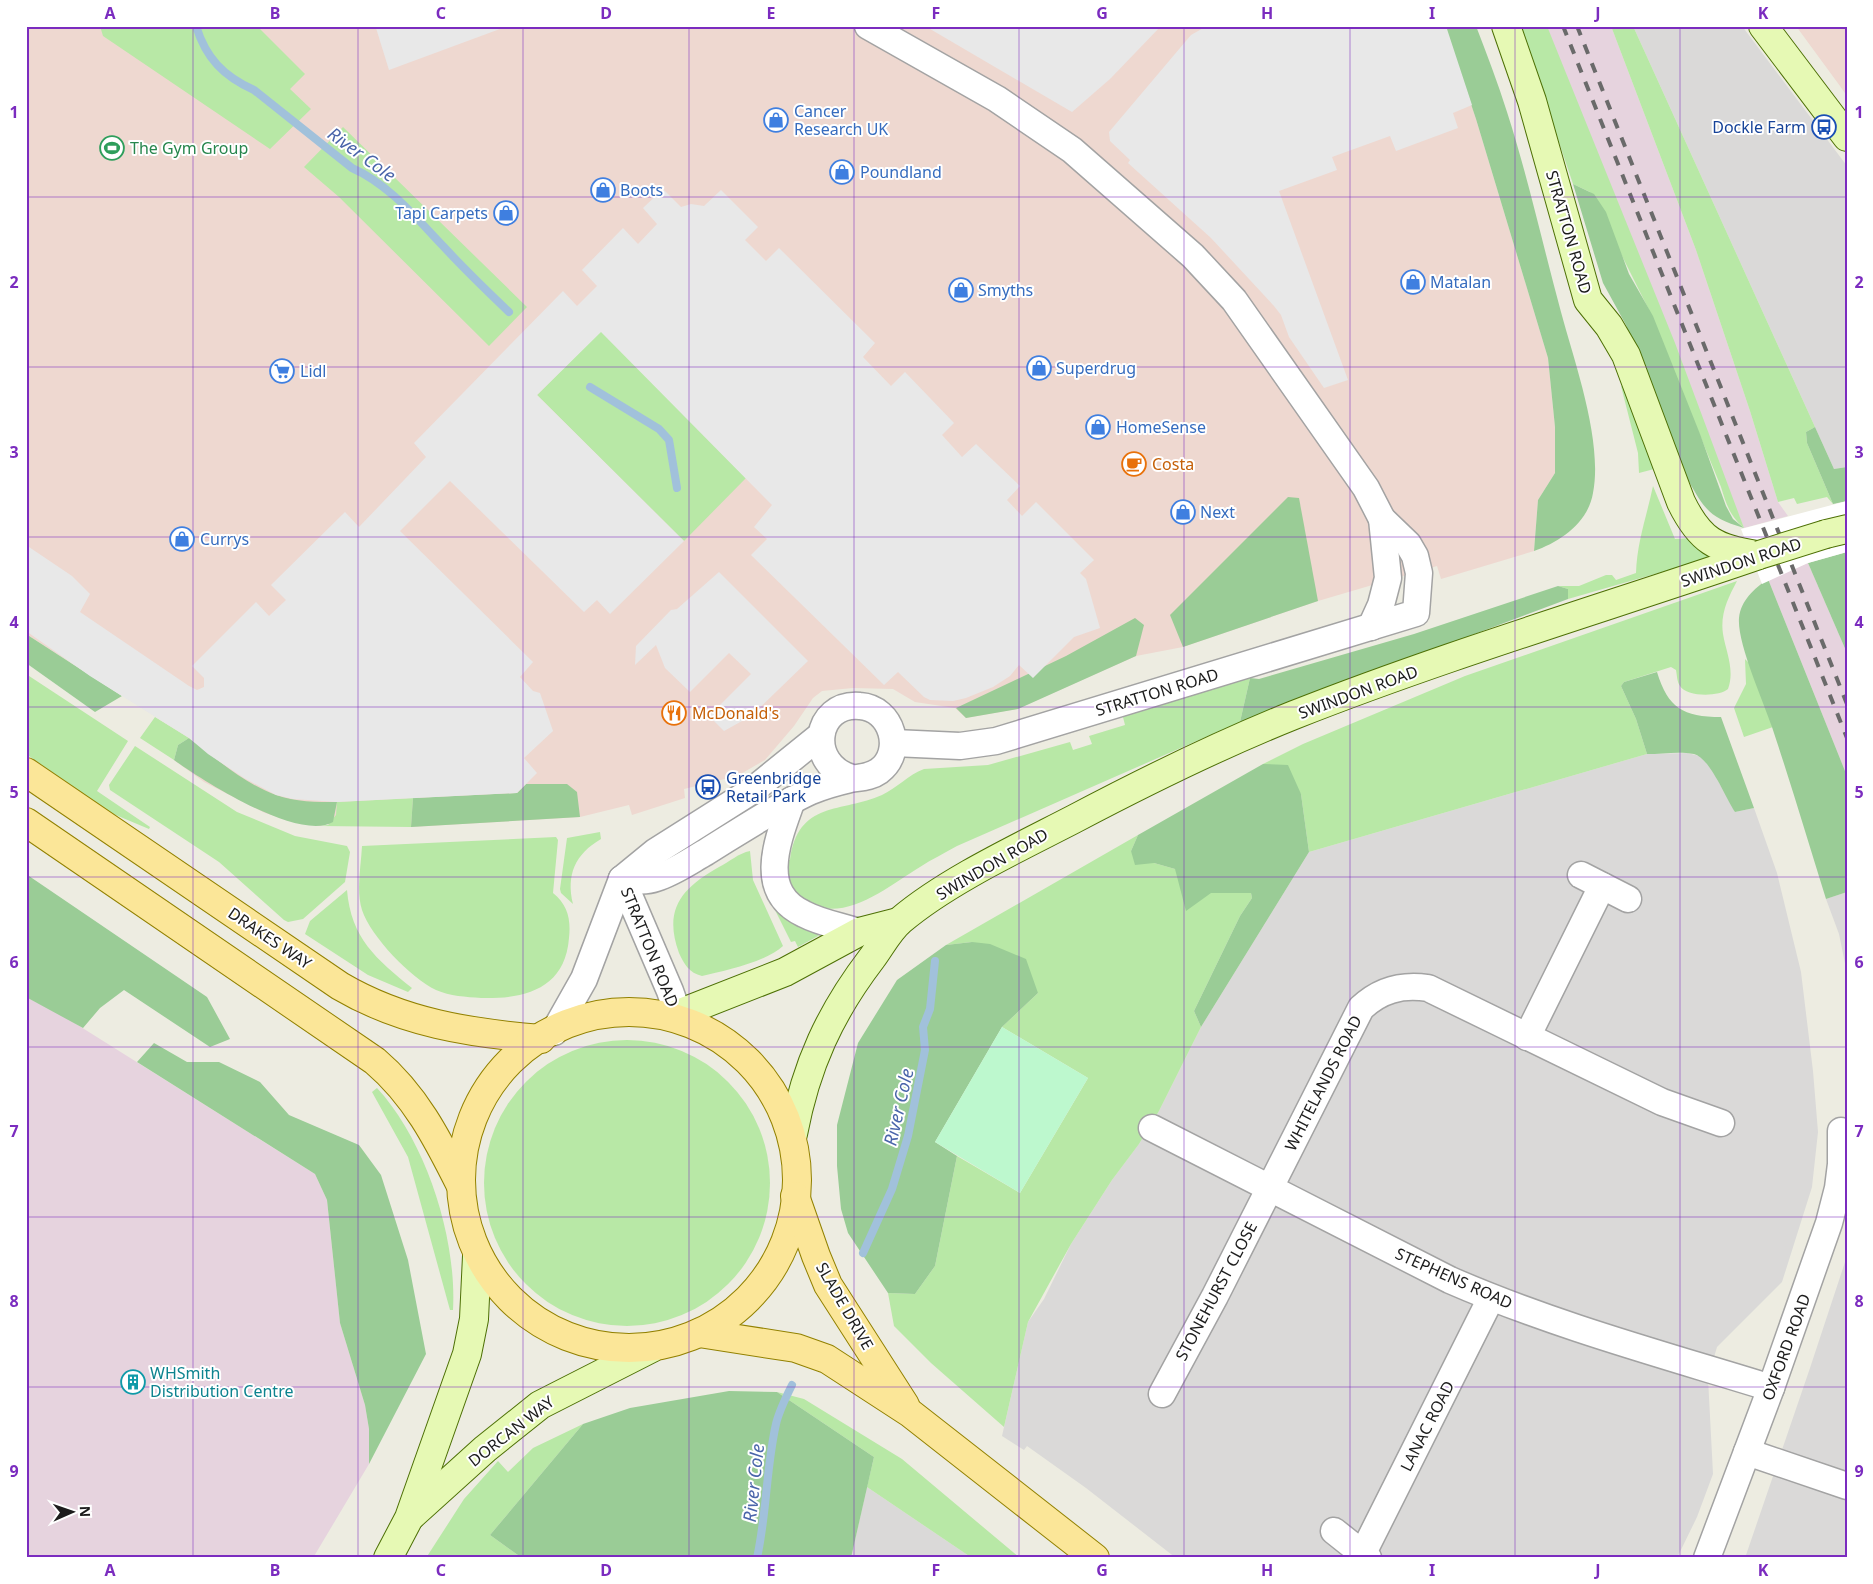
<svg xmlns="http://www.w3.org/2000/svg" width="1873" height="1584" viewBox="0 0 1873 1584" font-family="'Noto Sans',sans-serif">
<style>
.residential{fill:#dad9d8}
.commercial{fill:#eed8d0}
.industrial{fill:#e6d3de}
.grass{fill:#b8e8a6}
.forest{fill:#9acc96}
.park{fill:#bdf8ce}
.parking{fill:#e8e8e8}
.pier{fill:#fff}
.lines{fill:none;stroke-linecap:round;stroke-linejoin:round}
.stream{stroke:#a1c1db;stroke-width:8}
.street-casing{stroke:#a3a3a3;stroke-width:29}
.secondary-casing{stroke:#4d7005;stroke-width:30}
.primary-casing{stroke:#928101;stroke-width:30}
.street{stroke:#fff;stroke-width:26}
.secondary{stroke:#e6f9b4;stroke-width:28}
.primary{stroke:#fbe698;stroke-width:28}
.rail{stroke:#6a6a6a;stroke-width:4;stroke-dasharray:10 10;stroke-linecap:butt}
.secondary-bridge-casing{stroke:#4d7005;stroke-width:30;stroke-linecap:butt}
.secondary-bridge{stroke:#e6f9b4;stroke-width:28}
.grid{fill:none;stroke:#7b2cbf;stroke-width:1;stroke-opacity:0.55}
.labels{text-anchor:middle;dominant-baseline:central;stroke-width:4;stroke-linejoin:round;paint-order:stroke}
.shop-label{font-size:16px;fill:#366cbe;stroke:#fff;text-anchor:start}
.transit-label{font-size:16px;fill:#164399;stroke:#fff;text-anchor:end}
.leisure-label{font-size:16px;fill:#27864d;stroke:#fff;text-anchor:start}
.street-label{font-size:16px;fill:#1c1c1c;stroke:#fff}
.food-label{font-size:16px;fill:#c56008;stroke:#fff;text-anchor:start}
.culture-label{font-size:16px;fill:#0d838f;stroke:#fff;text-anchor:start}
.water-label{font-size:18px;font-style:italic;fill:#4a65aa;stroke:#fff}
.neatline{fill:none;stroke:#7b2cbf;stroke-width:2}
.grid-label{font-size:16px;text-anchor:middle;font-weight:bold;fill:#7b2cbf}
</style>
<rect width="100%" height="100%" fill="#edece1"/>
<!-- residential -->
<g class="residential">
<polygon points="1633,26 1742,26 1847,166 1847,467 1834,469"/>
<polygon points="1687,753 1700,756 1709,764 1735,812 1754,808 1777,873 1801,972 1813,1071 1818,1132 1812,1187 1782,1282 1717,1347 1708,1378 1713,1474 1697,1517 1677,1558 1176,1558 1086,1488 1027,1446 1024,1450 1002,1436 1028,1322 1044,1299 1071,1244 1112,1180 1139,1144 1159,1111 1201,1027 1309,852 1647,754"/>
<polygon points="1847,892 1847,973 1839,934 1826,899"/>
<polygon points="1847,1256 1847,1558 1745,1558 1810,1368"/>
<polygon points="867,1487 972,1558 851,1558"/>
</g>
<!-- commercial -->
<g class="commercial">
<polygon points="26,26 1446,26 1476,119 1548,358 1555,427 1555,473 1538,500 1534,551 1441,579 1437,566 1318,601 1183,647 1136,656 1017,709 966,718 955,708 915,702 893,689 853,688 822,691 813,698 794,726 765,760 737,776 684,789 685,798 632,815 629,805 580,817 411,827 413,798 320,826 298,823 265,813 204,782 174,760 189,738 26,634"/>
<polygon points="1796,26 1847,26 1847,96 1840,86"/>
</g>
<!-- industrial -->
<g class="industrial">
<polygon points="1536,26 1611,26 1696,250 1750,411 1778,502 1788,516 1744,528"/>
<polygon points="1808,563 1847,653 1847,776 1768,579"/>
<polygon points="26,997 65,1017 315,1174 327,1200 340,1323 365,1405 369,1429 369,1464 313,1558 26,1558"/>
</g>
<!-- grass -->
<g class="grass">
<polygon points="100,26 257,26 305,74 290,89 311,109 270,149 103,36"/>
<path d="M1520,26H1547L1675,343L1744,528C1730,516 1726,504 1721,487L1648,308L1590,192L1573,184Z"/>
<polygon points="1611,26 1633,26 1815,427 1806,432 1807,443 1833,504 1827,497 1797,504 1794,498 1778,502 1750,411 1696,250"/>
<polygon points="343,127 527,307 489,346 339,197 304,167"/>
<polygon points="601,331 746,478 684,541 537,395"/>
<polygon points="1621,386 1629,389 1658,468 1639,473 1638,453"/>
<path d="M1653,486L1675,539L1691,538L1707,554V559L1568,599V589L1558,586H1579L1606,575H1612L1616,580L1636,573C1637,542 1647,515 1653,486Z"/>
<path d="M1737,581C1728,598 1720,614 1723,634C1726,652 1735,670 1728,689C1719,697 1686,697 1680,686C1677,682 1677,675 1676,670L1671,667L1624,682L1621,686L1636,719L1647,754L1309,852L1301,794L1263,764L1303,744L1465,676Z"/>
<polygon points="1745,659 1750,664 1773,727 1744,737 1734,708 1746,684"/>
<polygon points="26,674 128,741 97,791 150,827 149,829 111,813 26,754"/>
<path d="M1250,678L1240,722L957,846C945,853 932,859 920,867C884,889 834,933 794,892C788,885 785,869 782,860H790C798,800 842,813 882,795C897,788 908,775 924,769L988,765L1070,742L1073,750L1092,744L1089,736L1125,725L1123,717L1151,706Z"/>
<polygon points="155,717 189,738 178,745 174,760 140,738"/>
<polygon points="135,746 237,812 295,836 347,846 350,852 345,882 303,919 288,922 284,920 219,862 110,790 109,785"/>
<polygon points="413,798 411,827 320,826 328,825 336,815 337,802"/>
<path d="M600,832L601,839C575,854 566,875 573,904L561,893L560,889L567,838Z"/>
<polygon points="1138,835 1131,851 1154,863 1175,869 1211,893 1251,893 1252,898 1240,916 1194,1011 1201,1027 1159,1111 1139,1144 1112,1180 1071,1244 1028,1322 1004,1427 931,1363 894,1326 888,1293 915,1294 935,1266 957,1156 1020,1193 1088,1078 1002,1027 1038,993 972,942 946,945"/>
<path d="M556,837L558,840L553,893C568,905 571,920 569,938C565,989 525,999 481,998C466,997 450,996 436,990C411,978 371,937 362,910C356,891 361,866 362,846Z"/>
<path d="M750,851L753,880L783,946C766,962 724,971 702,976C689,973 684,964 679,953C663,909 682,888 719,867C729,862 739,853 750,851Z"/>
<path d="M347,890C351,938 376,959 412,988L408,992L368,975L305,934L310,921Z"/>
<polygon points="775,910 801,926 820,933 818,936 798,947 795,941 791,942"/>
<circle cx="627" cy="1183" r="143"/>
<path d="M377,1088C426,1141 457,1238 453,1310H450L408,1157L372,1092Z"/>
<polygon points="777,1392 804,1399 902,1459 1020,1558 972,1558 867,1487 874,1457"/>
<polygon points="583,1424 490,1535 522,1558 426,1558 464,1499 498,1461 508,1472 533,1448"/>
</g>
<!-- forest -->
<g class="forest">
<path d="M1445,26H1476C1487,55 1498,83 1507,112C1528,177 1543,246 1561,312C1575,364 1603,441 1593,493C1588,523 1560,542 1534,551L1538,500L1555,473V427L1548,358L1476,119Z"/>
<path d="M1573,184L1594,194L1606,212L1629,274L1653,316L1700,434L1726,506L1733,519L1744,528C1710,518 1705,510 1688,480L1626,325L1603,283Z"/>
<polygon points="1815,427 1834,469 1847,467 1847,501 1833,504 1807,443 1806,432"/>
<polygon points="1288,497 1299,498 1318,601 1183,647 1170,615"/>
<polygon points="1847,552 1847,653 1808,563"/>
<path d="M1768,579L1847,776V892L1826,899C1808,841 1791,784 1772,727C1763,700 1737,643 1739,618C1741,600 1754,589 1768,579Z"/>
<polygon points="1558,586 1568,589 1568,599 1240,722 1250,678 1259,679 1414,634"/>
<polygon points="1135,618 1144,625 1136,656 1018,709 966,718 956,708 1066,656"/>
<polygon points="26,634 122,696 95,712 26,663"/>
<path d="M1657,672C1668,708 1683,717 1721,717L1754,808L1735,812C1725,797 1710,758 1694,754C1679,751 1662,754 1647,754L1636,719L1621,686L1624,682Z"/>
<path d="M189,738C216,758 243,783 276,795C295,802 317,802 337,802L333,822C299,842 203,781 174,760L178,745Z"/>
<polygon points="1263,764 1288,765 1301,794 1309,852 1201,1027 1194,1011 1240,916 1252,898 1251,893 1211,893 1186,911 1175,869 1154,863 1135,865 1131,851 1138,835"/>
<polygon points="526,784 567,784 577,792 580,817 411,827 413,798 517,793"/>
<polygon points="26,874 207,997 230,1039 210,1047 124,990 100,1008 83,1028 26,997"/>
<polygon points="972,942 990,944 1026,959 1038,993 1002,1027 935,1142 957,1156 935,1266 915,1294 888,1293 848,1233 841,1209 837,1166 837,1125 858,1043 897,980 946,945"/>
<polygon points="154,1043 187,1062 219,1062 260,1082 289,1115 359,1145 381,1175 408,1260 426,1354 369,1464 369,1429 365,1405 340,1323 327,1200 315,1174 137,1062"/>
<polygon points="729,1391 777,1392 874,1457 851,1558 522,1558 490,1535 583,1424 630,1408"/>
</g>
<!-- park -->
<polygon class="park" points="1002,1027 1088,1078 1020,1193 935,1142"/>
<!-- parking -->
<g class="parking">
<polygon points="380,26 508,26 389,70 376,28"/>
<polygon points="925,26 1161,26 1110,79 1072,112"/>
<polygon points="1207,26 1446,26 1472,105 1453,113 1458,128 1396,151 1390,136 1332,157 1337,170 1279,191 1348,380 1324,388 1289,337 1281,315 1274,306 1211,238 1128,163 1130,160 1110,141 1109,132 1191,35"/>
<polygon points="663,189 681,207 691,204 704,206 721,190 758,227 745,240 766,261 779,248 875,343 863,357 891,386 905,372 954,423 942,435 962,457 976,444 1020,486 1007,500 1022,516 1036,502 1094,560 1080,573 1086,579 1100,628 1074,637 1033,678 1019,665 1010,676 993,687 966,698 953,701 930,700 924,697 898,672 884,685 751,555 767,539 754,527 772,505 601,332 537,395 684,541 610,614 597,600 584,612 450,481 400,531 533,662 520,677 533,691 540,693 553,731 524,758 537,773 517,793 337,802 293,799 276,795 244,778 208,754 189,738 90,676 26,631 26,545 72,576 90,594 80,612 189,686 197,690 204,687 204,678 192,666 256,602 269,616 286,600 271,585 345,512 359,527 426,457 414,443 563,291 577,306 597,286 582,270 623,228 638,244 657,224 643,208"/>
<polygon points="719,572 808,661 751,716 724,731 709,716 751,674 729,653 690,692 665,668 656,645 635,665 636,646 671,610 677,609"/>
</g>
<!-- pier -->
<polygon class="pier" points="1847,501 1847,552 1808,563 1762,584 1741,529"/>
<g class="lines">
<!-- stream -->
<g class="stream">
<path d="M196,26C206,58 223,76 254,90L352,168C390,185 416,218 444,247C465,270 487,291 509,312"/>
<polyline points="590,387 659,429 669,440 677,488"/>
<polyline points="863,1253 892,1189 908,1136 925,1050 923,1027 930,1009 935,961"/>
<path d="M757,1558C767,1512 766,1468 776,1424C779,1411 786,1397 792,1385"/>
</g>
<!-- street casing -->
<g class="street-casing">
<g id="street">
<polyline points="868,26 997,99 1072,150 1193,256 1234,300 1366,488 1382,519 1408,544 1415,556 1419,573 1416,613 996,741 960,746 894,743"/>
<polyline points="1371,627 1381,605 1388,578 1382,519"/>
<path d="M792,800C779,837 755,891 804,914C821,923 841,926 859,932"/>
<polyline points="1581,875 1628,899"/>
<path d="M622,879C633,880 645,882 656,878C673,873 690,861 706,852C740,831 774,808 811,791C823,786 837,782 850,779C861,777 869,778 879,771C905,752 892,708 860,706C814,702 806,765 852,778"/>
<polyline points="622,879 670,991 678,1014"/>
<polyline points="554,1032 584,979 622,879 655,852 753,790 821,735"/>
<polyline points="1527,1037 1602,886"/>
<path d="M1152,1128L1450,1280C1553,1325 1664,1355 1771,1388"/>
<path d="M1162,1394L1215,1296L1361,1008C1380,990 1401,984 1428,988L1662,1102L1721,1123"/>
<polyline points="1747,1452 1847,1486"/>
<polyline points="1334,1531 1368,1558"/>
<polyline points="1363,1553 1491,1298"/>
<polyline points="1707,1558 1771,1388 1829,1223 1838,1188 1841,1164 1841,1131"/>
</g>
</g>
<!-- secondary casing -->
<g class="secondary-casing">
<g id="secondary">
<path d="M1506,26L1532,101L1588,300L1609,326L1626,355L1681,502C1700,541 1716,549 1757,555"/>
<polyline points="1763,26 1847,137"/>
<polyline points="1826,534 1847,529"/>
<polyline points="678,1014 785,972 859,932 898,922"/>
<path d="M793,1134C806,1065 830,1013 872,958C881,946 889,930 901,920C947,881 1020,847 1074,819C1146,781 1219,745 1294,715C1446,655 1604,608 1759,555"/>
<polyline points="412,1515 485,1449 540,1405 652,1348"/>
<polyline points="388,1558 409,1518 467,1354 474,1319 477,1256"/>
</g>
</g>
<!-- primary casing -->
<g class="primary-casing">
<g id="primary">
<path d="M26,772L340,986C403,1023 470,1033 541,1039"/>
<path d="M26,822L375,1061C415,1095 437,1138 460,1184"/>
<circle cx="629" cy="1180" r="168"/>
<polyline points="795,1196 816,1256 828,1285 905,1405"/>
<polyline points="699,1333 796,1348 827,1359 910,1413 1095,1558"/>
</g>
</g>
<!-- street -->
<use href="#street" class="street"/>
<!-- secondary -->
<use href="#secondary" class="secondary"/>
<!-- primary -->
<use href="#primary" class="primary"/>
<!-- rail -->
<g class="rail">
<polyline points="1563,26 1847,738"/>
<polyline points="1577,26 1847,704"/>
</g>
<!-- secondary-bridge casing -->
<g class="secondary-bridge-casing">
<polyline id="secondary-bridge" points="1759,555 1826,534"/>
</g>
<!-- secondary-bridge -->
<use href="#secondary-bridge" class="secondary-bridge"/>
</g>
<!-- grid -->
<path class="grid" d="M193,26V1558M358,26V1558M523,26V1558M689,26V1558M854,26V1558M1019,26V1558M1184,26V1558M1350,26V1558M1515,26V1558M1680,26V1558M26,197H1847M26,367H1847M26,537H1847M26,707H1847M26,877H1847M26,1047H1847M26,1217H1847M26,1387H1847"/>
<!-- icons -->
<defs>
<g id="shop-ring" transform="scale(1.25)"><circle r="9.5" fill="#fff" stroke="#3f7fe0" stroke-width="1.5"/><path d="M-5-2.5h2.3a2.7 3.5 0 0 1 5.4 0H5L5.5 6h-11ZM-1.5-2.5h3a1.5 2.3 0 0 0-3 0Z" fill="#3f7fe0"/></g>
<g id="bus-ring" transform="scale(1.25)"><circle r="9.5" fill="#fff" stroke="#1a4fb4" stroke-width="1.5"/><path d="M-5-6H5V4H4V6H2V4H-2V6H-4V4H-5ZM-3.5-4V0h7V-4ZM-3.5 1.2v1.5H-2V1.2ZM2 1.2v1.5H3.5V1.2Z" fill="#1a4fb4"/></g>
<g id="stadium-ring" transform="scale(1.25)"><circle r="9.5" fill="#fff" stroke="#2e9e5b" stroke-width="1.5"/><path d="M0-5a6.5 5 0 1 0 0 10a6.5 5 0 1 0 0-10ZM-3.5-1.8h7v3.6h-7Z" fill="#2e9e5b"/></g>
<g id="supermarket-ring" transform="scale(1.25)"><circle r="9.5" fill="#fff" stroke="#3f7fe0" stroke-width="1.5"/><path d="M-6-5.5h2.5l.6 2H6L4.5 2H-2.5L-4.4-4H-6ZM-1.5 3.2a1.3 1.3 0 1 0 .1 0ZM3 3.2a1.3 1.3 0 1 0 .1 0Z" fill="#3f7fe0"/></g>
<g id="cafe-ring" transform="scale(1.25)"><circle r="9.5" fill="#fff" stroke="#e8710a" stroke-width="1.5"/><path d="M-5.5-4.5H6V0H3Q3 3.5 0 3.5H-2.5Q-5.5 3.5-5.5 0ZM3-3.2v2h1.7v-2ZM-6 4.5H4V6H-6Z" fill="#e8710a"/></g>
<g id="restaurant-ring" transform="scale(1.25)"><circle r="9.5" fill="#fff" stroke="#e8710a" stroke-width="1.5"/><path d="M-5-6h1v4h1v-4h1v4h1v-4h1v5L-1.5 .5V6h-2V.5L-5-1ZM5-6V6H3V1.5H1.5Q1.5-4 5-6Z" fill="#e8710a"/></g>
<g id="building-ring" transform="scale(1.25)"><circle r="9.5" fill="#fff" stroke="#0f9aa8" stroke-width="1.5"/><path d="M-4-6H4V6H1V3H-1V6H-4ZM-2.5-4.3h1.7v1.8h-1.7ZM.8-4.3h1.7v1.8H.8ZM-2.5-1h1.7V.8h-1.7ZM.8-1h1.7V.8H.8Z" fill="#0f9aa8"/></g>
</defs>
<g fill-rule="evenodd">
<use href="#shop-ring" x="776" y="120"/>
<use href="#bus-ring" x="1824" y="127"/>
<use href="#stadium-ring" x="112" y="148"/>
<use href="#shop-ring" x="842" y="172"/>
<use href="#shop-ring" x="603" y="190"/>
<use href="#shop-ring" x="506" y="213"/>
<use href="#shop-ring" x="1413" y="282"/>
<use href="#shop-ring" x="961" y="290"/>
<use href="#shop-ring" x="1039" y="368"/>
<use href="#supermarket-ring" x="282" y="371"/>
<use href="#shop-ring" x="1098" y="427"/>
<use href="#cafe-ring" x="1134" y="464"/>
<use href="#shop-ring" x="1183" y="512"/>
<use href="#shop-ring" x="182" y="539"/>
<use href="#restaurant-ring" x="674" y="713"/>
<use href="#bus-ring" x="708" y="787"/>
<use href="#building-ring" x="133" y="1382"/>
</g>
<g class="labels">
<!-- shop labels -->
<g class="shop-label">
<text x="794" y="111">Cancer<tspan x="794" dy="18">Research UK</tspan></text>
<text x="860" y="172">Poundland</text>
<text x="620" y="190">Boots</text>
<text x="488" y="213" text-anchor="end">Tapi Carpets</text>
<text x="1430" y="282">Matalan</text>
<text x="978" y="290">Smyths</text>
<text x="1056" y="368">Superdrug</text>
<text x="300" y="371">Lidl</text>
<text x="1116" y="427">HomeSense</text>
<text x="1200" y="512">Next</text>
<text x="200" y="539">Currys</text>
</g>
<!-- transit labels -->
<g class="transit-label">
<text x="1806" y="127">Dockle Farm</text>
<text x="726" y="778" text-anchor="start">Greenbridge<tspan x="726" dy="18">Retail Park</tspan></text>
</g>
<!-- leisure labels -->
<g class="leisure-label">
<text x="130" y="148">The Gym Group</text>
</g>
<!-- street labels -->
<g class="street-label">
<text transform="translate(1569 232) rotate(74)">STRATTON ROAD</text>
<text transform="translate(1741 562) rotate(-18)">SWINDON ROAD</text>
<text transform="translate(1157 692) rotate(-17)">STRATTON ROAD</text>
<text transform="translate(1358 692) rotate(-20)">SWINDON ROAD</text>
<text transform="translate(992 864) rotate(-30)">SWINDON ROAD</text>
<text transform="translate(270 938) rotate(34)">DRAKES WAY</text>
<text transform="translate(650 947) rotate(68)">STRATTON ROAD</text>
<text transform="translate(1323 1083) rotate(-63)">WHITELANDS ROAD</text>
<text transform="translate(1454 1278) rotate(24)">STEPHENS ROAD</text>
<text transform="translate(1216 1291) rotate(-62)">STONEHURST CLOSE</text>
<text transform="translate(845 1306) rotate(60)">SLADE DRIVE</text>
<text transform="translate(1786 1347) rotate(-70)">OXFORD ROAD</text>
<text transform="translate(1427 1426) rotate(-63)">LANAC ROAD</text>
<text transform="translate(511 1431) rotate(-38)">DORCAN WAY</text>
</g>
<!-- food labels -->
<g class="food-label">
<text x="1152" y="464">Costa</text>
<text x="692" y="713">McDonald's</text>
</g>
<!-- culture labels -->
<g class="culture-label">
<text x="150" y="1373">WHSmith<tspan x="150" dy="18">Distribution Centre</tspan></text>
</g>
<!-- water labels -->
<g class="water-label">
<text transform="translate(362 154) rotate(36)">River Cole</text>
<text transform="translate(898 1107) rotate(-77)">River Cole</text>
<text transform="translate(753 1483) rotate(-84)">River Cole</text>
</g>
</g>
<!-- border -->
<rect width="1873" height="1584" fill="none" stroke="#ffffff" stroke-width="55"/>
<!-- north arrow -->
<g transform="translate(72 1512) rotate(88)" stroke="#ffffff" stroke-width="4" paint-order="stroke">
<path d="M0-4L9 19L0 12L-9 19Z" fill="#1c1c1c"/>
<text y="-8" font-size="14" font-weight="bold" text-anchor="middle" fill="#1c1c1c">N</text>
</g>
<rect x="28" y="28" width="1818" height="1528" class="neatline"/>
<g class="grid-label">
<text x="110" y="19">A</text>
<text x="275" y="19">B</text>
<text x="441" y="19">C</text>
<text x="606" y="19">D</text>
<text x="771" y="19">E</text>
<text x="936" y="19">F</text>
<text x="1102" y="19">G</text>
<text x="1267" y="19">H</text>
<text x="1432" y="19">I</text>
<text x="1598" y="19">J</text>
<text x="1763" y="19">K</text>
<text x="14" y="118">1</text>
<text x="1859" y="118">1</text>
<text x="14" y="288">2</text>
<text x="1859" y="288">2</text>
<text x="14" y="458">3</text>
<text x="1859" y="458">3</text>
<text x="14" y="628">4</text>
<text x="1859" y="628">4</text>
<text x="14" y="798">5</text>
<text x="1859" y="798">5</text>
<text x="14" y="968">6</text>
<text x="1859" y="968">6</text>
<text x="14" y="1137">7</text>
<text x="1859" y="1137">7</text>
<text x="14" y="1307">8</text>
<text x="1859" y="1307">8</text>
<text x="14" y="1477">9</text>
<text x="1859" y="1477">9</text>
<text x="110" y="1576">A</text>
<text x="275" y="1576">B</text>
<text x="441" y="1576">C</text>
<text x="606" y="1576">D</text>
<text x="771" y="1576">E</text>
<text x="936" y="1576">F</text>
<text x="1102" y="1576">G</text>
<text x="1267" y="1576">H</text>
<text x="1432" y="1576">I</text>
<text x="1598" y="1576">J</text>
<text x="1763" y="1576">K</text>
</g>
</svg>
